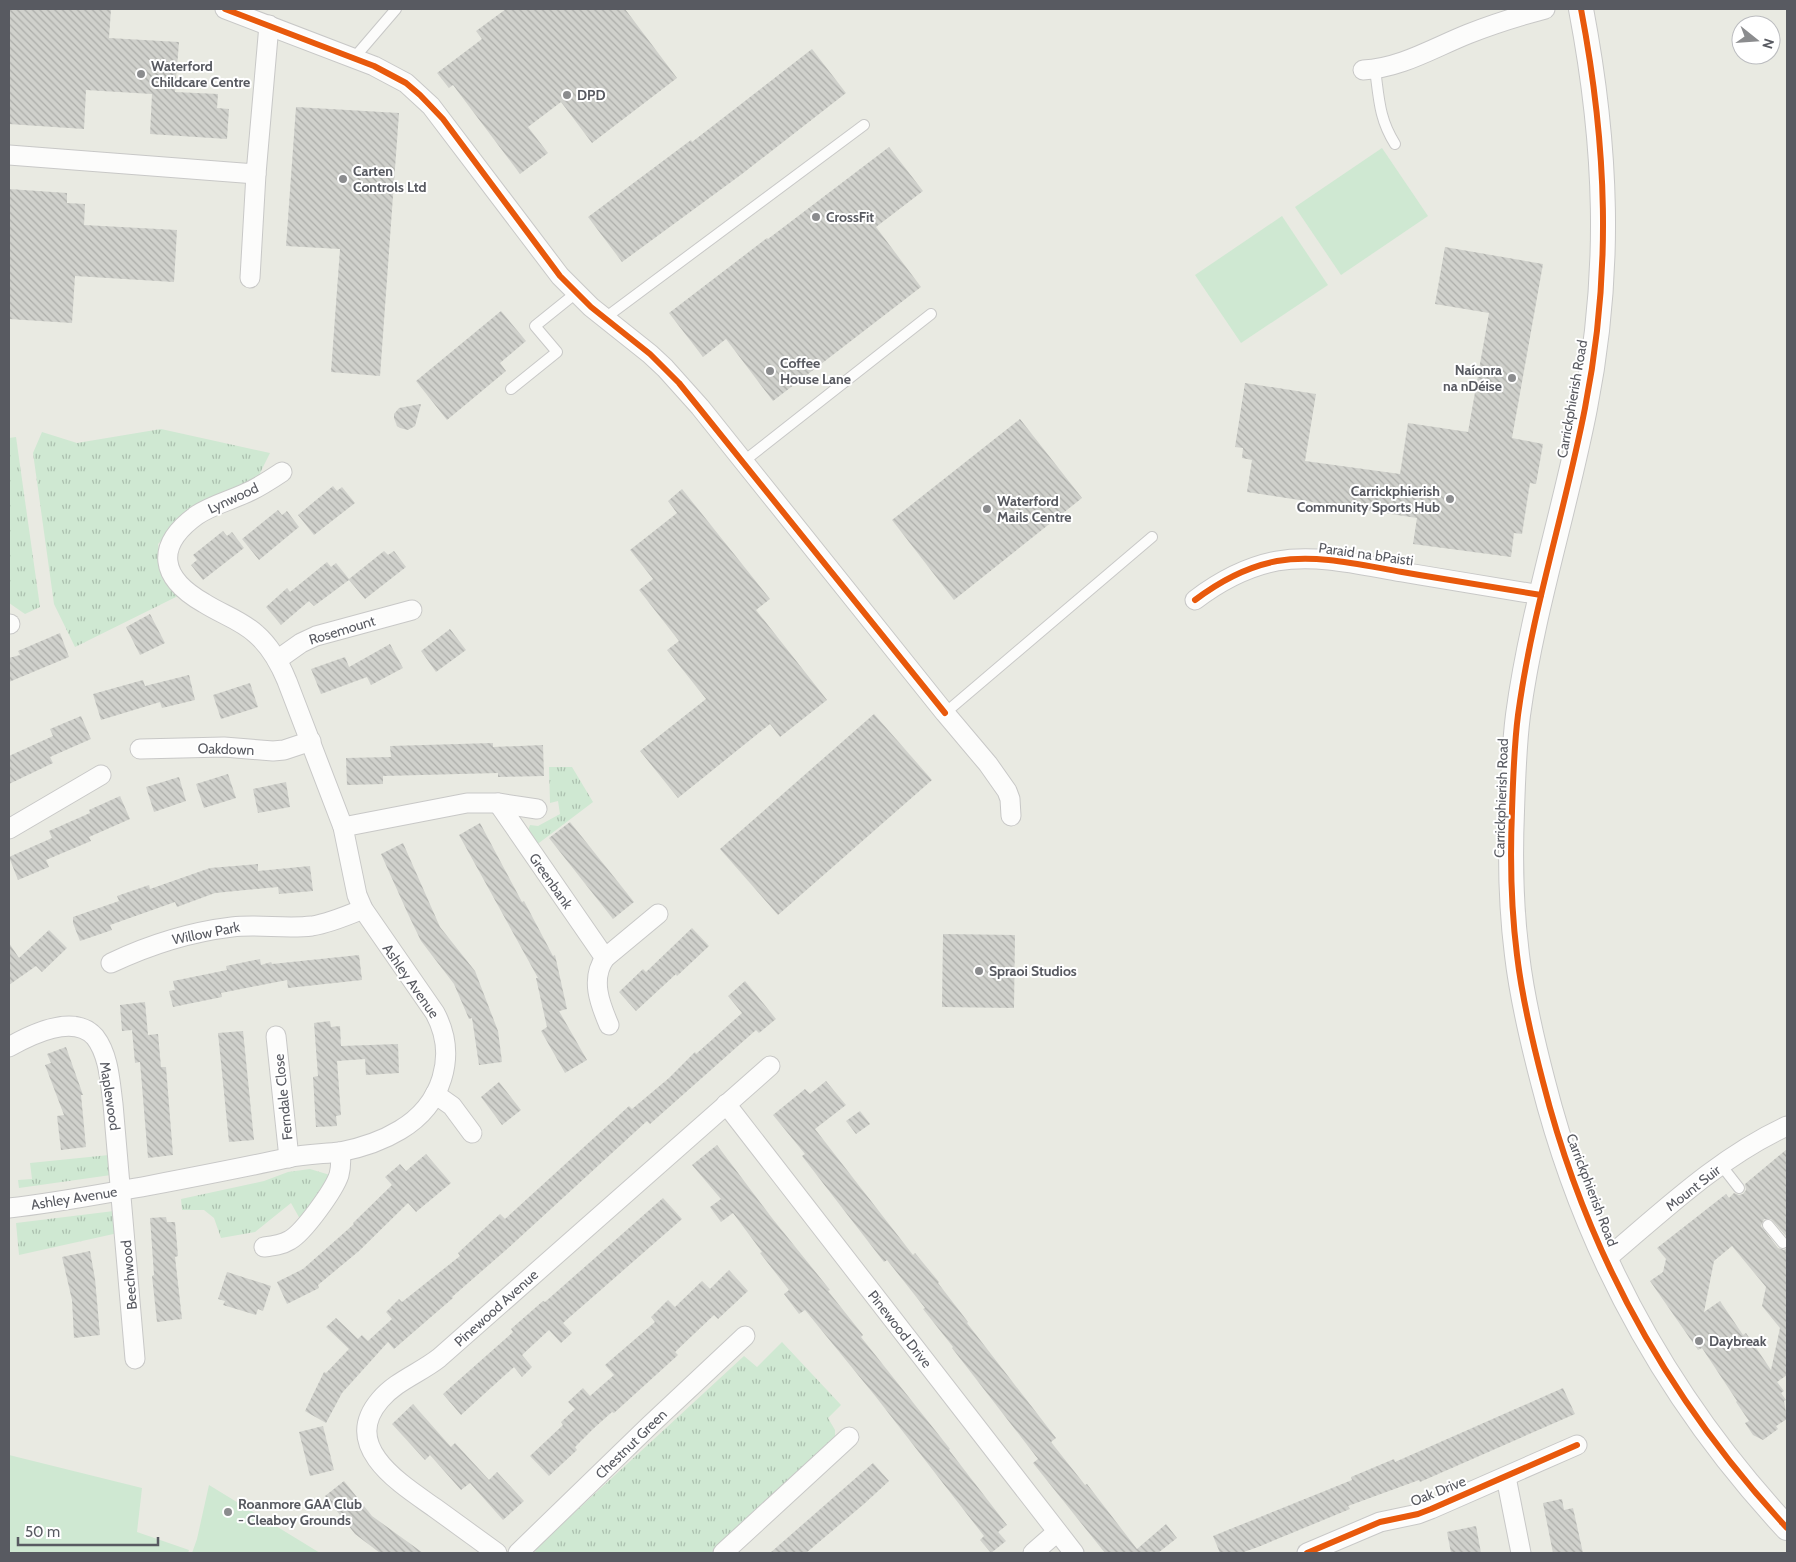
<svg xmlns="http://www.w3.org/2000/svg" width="1796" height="1562" viewBox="0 0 1796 1562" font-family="Cabin,sans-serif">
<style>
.grass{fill:url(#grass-tufts)}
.pitch{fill:#cfe8d2}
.building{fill:url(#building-back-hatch);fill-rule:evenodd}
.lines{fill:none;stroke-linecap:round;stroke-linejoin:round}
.service-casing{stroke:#c8c8c7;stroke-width:12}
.minor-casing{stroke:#c8c8c7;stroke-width:21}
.tertiary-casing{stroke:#c8c8c7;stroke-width:26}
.service{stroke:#fcfcfb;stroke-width:10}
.minor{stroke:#fcfcfb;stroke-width:19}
.tertiary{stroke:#fcfcfb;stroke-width:24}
.cycleway-casing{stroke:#fff;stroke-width:9}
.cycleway{stroke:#e8590c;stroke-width:6}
.poi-dot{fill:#8b8c8e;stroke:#fff;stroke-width:2}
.labels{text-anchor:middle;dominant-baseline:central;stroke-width:4;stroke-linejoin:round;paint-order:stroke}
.poi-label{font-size:14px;font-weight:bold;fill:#585a61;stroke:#fff;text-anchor:start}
.street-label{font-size:14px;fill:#585a61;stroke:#fff}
</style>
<defs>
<pattern id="grass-tufts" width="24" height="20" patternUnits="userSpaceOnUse" patternTransform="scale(1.25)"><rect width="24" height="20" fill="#cfe8d2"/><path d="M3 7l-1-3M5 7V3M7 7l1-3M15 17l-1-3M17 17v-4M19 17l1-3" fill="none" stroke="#abbfae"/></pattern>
<pattern id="building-back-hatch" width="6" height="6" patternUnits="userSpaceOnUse" patternTransform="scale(1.25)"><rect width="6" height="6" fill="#d0d1cc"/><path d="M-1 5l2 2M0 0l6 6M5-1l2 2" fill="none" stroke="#acada9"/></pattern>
</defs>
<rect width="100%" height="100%" fill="#e9eae2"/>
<!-- grass -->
<g class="grass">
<polygon points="161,429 270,453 255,483 200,503 158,544 162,568 180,595 75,647 54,604 33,453 42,432 77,443"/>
<polygon points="16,437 40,607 25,614 9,603 9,438"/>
<polygon points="549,767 572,767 593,802 535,846 527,833 530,825 538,826 560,814 558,801 550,803"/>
<polygon points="109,1155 111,1175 19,1188 18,1180 32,1179 30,1163"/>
<polygon points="310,1169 330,1175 300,1219 291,1203 255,1232 221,1238 214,1218 204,1210 182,1210 181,1199 264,1181 288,1172"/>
<polygon points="114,1211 118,1233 19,1255 16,1223"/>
<polygon points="782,1342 841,1405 828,1418 835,1430 835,1442 712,1553 535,1553 536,1548 744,1356 757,1367"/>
</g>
<!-- pitch -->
<g class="pitch">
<polygon points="1382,148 1428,216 1341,275 1295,207"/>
<polygon points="1282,216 1328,285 1241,343 1195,275"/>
<polygon points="9,1455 142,1488 137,1532 189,1550 188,1553 9,1553"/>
<polygon points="209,1485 320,1553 192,1553 197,1539"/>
</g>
<!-- building -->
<g class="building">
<polygon points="9,9 111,9 109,38 179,42 175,92 218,94 217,108 229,109 227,139 150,134 152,94 86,90 84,129 9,124"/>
<polygon points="506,9 625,9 677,78 592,143 561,102 528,127 548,153 520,174 453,85 449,88 437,73 482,39 476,31"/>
<polygon points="812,49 846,93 742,174 622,262 588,217 691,140 692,142"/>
<polygon points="296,107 399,113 380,376 331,372 340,249 286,246"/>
<polygon points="889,147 923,191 876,227 921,287 773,401 726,339 703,357 669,313 767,238 768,239"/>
<polygon points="9,189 67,193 67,203 85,204 84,225 177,230 174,282 75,276 72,323 9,319"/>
<polygon points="1445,247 1543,264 1512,438 1543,444 1536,484 1530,483 1522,534 1514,533 1511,557 1413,544 1417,518 1247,492 1252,460 1242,458 1243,448 1235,447 1245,383 1316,394 1305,461 1400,474 1408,423 1468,432 1489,313 1435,304"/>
<polygon points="501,311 526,341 500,363 506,371 447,420 416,381"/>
<polygon points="421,404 415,426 408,430 400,428 397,426 394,418 394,414 399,408"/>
<polygon points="1020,419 1082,498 954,600 892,520"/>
<polygon points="333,486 337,491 342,487 355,503 314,535 298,515"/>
<polygon points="682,489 770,599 756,610 827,700 780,737 770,724 678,798 640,751 706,699 667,650 679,641 639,590 653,579 630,550 677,513 668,501"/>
<polygon points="278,510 282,515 287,511 299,527 259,560 242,539"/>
<polygon points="223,531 227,536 232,532 244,548 203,580 191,565 197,560 193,555"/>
<polygon points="384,551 388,555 394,551 406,567 365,599 349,580 314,606 309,601 281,625 266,607 287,588 290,592 327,562 331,567 336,563 349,579"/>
<polygon points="150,614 165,643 140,655 126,627"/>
<polygon points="450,629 466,650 436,672 421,651"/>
<polygon points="60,633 69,657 9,682 9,658 20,655 18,651"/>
<polygon points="390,644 403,668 371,685 367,677 321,694 311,669 345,657 349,667"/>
<polygon points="189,675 195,700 162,708 160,702 101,720 93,694 143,680 145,686"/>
<polygon points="250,683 258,707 221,719 213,695"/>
<polygon points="874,714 932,780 778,915 720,849"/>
<polygon points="81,716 91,739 50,757 53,763 9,784 9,756 53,736 50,729"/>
<polygon points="493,743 493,747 543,745 544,776 498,777 498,773 383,776 383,784 347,785 346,758 391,757 390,746"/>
<polygon points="228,774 236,798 204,808 196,784"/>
<polygon points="179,777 186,801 154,812 146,787"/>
<polygon points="286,782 290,807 258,813 253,789"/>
<polygon points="120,796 130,819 89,837 91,841 46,860 49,867 18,880 9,857 52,838 49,831 90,813 89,810"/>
<polygon points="570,822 634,902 613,919 549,838"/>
<polygon points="480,823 522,902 524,901 553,956 555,955 567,1009 559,1011 587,1060 565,1073 541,1031 547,1027 536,978 538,978 459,835"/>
<polygon points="403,843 440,927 475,971 498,1031 502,1062 479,1065 472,1018 469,1019 454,984 421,941 408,914 381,854"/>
<polygon points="258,864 258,871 310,866 313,891 279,894 278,887 215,893 177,907 175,902 110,925 112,930 80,941 73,923 73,917 119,901 117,896 149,885 150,889 210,868"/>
<polygon points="692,928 709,946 677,976 676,974 636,1011 619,992 643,969 646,972"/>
<polygon points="49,930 67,948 42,972 36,966 9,985 9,943 19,958"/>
<polygon points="943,934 1015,935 1014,1008 942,1007"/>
<polygon points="359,955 362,980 288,988 287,980 221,993 222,997 173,1007 169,991 175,990 173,981 227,970 226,966 260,959 261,965 271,962 272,964"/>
<polygon points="745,981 776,1019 759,1033 756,1030 650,1124 647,1121 506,1250 452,1297 453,1298 394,1349 388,1342 342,1393 326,1423 305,1411 324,1372 326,1373 349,1349 326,1327 336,1318 358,1339 362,1335 368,1341 392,1319 386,1312 399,1299 402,1302 460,1256 458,1253 500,1214 505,1219 629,1106 632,1109 669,1078 695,1052 696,1054 742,1013 728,996"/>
<polygon points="145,1002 148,1035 158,1034 161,1067 166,1067 173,1155 148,1158 140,1062 135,1063 132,1030 122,1031 120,1005"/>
<polygon points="330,1021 331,1027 340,1026 341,1046 398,1044 399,1073 366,1075 365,1059 337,1061 341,1115 336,1116 337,1126 316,1127 313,1077 318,1076 314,1023"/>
<polygon points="243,1031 254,1140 229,1142 218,1033"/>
<polygon points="66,1047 83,1095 81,1095 86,1147 61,1150 57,1116 64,1115 45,1065 51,1063 47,1054"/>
<polygon points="826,1081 846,1105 815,1129 913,1255 915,1253 939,1282 938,1283 968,1322 967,1323 1056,1438 1051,1442 1085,1485 1087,1484 1137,1549 1166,1524 1177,1538 1158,1553 1105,1553 1033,1463 1038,1459 952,1348 953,1347 923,1309 925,1308 887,1260 884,1262 802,1156 805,1154 773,1115 805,1089 810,1094"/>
<polygon points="499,1082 521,1110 502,1125 481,1097"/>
<polygon points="860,1111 870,1124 856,1134 846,1121"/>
<polygon points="717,1145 772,1218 830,1290 828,1291 863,1335 861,1337 950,1449 949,1450 1007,1525 998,1532 1006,1541 991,1553 980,1540 984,1536 876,1397 805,1310 799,1314 784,1294 789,1290 760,1253 762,1252 733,1213 721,1222 710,1207 721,1199 692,1165"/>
<path d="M1787,1149V1237L1771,1219H1764L1761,1226L1778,1248L1784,1250L1787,1248V1375L1777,1382L1784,1391L1781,1393L1786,1400L1784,1401L1787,1419L1776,1426L1778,1429L1763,1440L1753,1435L1745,1423L1749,1421L1736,1402L1737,1401L1702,1348L1698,1350L1650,1281L1663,1272L1666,1259L1657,1248L1726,1194L1729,1198L1734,1193L1739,1195L1743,1194L1746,1190L1745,1184ZM1732,1246L1766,1287L1762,1306L1780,1328L1771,1370L1746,1333L1743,1335L1720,1301L1704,1312L1714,1261Z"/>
<polygon points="426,1154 451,1183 416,1212 408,1203 359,1251 318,1285 319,1288 287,1304 277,1282 303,1269 354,1224 353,1223 392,1185 385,1177 400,1164 406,1171"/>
<polygon points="663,1198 682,1219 563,1323 572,1333 561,1343 549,1330 522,1355 532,1367 522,1377 514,1367 461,1415 443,1394 513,1332 511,1329 543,1301 545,1302"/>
<polygon points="166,1217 167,1222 175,1222 178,1256 175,1257 182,1319 157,1322 152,1276 154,1275 150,1218"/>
<polygon points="90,1251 95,1279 100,1335 74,1338 72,1300 62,1257"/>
<polygon points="729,1270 748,1291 718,1319 714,1315 675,1352 678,1355 614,1413 612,1412 593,1429 575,1447 577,1450 549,1476 530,1456 563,1425 561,1422 575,1409 568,1402 583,1388 590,1396 614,1375 605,1365 655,1322 651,1317 668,1300 675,1307 702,1281 710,1289"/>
<polygon points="227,1272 271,1286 263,1311 258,1309 256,1315 223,1305 225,1301 218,1299"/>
<polygon points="1563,1388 1575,1414 1420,1482 1419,1480 1348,1506 1350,1509 1258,1547 1241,1553 1220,1553 1213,1536 1352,1480 1351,1477 1394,1459 1395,1462"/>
<polygon points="413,1404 451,1447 455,1443 489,1480 497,1472 524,1501 503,1520 470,1483 461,1490 430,1455 425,1460 392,1424"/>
<polygon points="323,1426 334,1470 310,1476 299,1432"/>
<polygon points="873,1463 889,1481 864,1504 806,1553 770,1553"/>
<polygon points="344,1481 372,1516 423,1553 380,1553 355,1534 325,1496"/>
<polygon points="1562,1499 1564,1510 1573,1508 1583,1553 1553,1553 1543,1503"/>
<polygon points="1476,1526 1481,1553 1451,1553 1447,1532"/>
</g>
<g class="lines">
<!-- service casing -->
<g class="service-casing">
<g id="service">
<polyline points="354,58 396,9"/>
<path d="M1375,69C1379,98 1379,119 1395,144"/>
<polyline points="605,318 864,125"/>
<polyline points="511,389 557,352 535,326 576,293"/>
<polyline points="744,461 931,314"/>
<polyline points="945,713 1152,537"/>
<polyline points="1721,1165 1739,1188"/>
<polyline points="1768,1225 1783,1243"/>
</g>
</g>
<!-- minor casing -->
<g class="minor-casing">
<g id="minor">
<polyline points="225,9 374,66 406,83 431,106 560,276 591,307 650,354 665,368 700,407 945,713 988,764 1007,791 1010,799 1011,816"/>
<path d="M1363,70C1401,68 1433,48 1468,34C1493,24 1519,16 1545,9"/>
<polyline points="9,155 256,174 269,25"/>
<polyline points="250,278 256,174"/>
<path d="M1195,600C1220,581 1246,567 1277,561C1318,554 1361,565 1402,572C1448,580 1494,587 1541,595"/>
<polyline points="9,624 10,624"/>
<polyline points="277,660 301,643 316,636 412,610"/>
<polyline points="140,749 224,747 273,751 284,750 311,741"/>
<polyline points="498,803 605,958"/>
<polyline points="343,827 467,803 498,803 537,809"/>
<polyline points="9,829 101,775"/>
<path d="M111,963C149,945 190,932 232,927C258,924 285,929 312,926C330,923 346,916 363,909"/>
<path d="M609,1025C600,1004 590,979 605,958L658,914"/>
<polyline points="276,1036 289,1158"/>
<path d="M9,1047C30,1035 74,1013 95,1037C109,1055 110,1082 113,1104L135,1359"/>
<polyline points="435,1094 452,1106 472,1133"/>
<polyline points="726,1104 1074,1553"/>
<path d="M9,1208C55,1203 101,1194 147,1186C194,1177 241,1168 287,1158C305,1154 323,1154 340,1152C360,1148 382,1141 400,1130C442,1105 458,1056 435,1013L363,909L357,895L343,827L287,681C280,664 271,647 256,634C241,620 221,614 204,603C160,578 154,546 197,515C212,505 229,501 246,493C258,488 270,480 282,472"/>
<path d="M264,1247C273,1246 282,1245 290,1240C304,1232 334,1190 339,1175C341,1167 341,1159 340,1152"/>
<path d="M1605,1260C1662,1212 1719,1157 1787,1126"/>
<polyline points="1506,1477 1521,1553"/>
<path d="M497,1553C476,1538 456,1523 435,1508C401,1484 340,1447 380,1400C396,1381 420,1373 439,1358L770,1066"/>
<polyline points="518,1553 649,1426 745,1336"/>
<polyline points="723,1553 849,1437"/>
<polyline points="1033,1553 1057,1532"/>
<polyline points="1307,1553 1380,1522 1418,1514 1431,1509 1577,1445"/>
</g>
</g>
<!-- tertiary casing -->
<g class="tertiary-casing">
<path id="tertiary" d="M1581,9C1607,146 1612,271 1585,408C1565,511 1532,611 1518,715C1514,746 1513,779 1512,811C1510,859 1511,908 1517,955C1522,998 1532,1040 1543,1082C1586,1251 1668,1400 1787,1528"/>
</g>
<!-- service -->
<use href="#service" class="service"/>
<!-- minor -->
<use href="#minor" class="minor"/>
<!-- tertiary -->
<use href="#tertiary" class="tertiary"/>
<!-- cycleway casing -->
<g class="cycleway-casing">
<g id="cycleway">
<polyline points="225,9 374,66 406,83 420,95 443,119 560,276 591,307 650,354 679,383 945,713"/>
<path d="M1581,9C1607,146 1612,271 1585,408C1565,511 1532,611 1518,715C1514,746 1513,779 1512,811C1510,859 1511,908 1517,955C1522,998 1532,1040 1543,1082C1586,1251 1668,1400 1787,1528"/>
<path d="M1195,600C1220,581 1246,567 1277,561C1318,554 1361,565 1402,572C1448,580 1494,587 1541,595"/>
<polyline points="1307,1553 1380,1522 1418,1514 1431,1509 1577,1445"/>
</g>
</g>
<!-- cycleway -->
<use href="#cycleway" class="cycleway"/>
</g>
<!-- markers -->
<g class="poi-dot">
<circle cx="141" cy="74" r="5"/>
<circle cx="567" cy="95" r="5"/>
<circle cx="343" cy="179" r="5"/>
<circle cx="816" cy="217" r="5"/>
<circle cx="770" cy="371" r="5"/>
<circle cx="1512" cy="378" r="5"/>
<circle cx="1450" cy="499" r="5"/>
<circle cx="987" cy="509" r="5"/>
<circle cx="979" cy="971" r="5"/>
<circle cx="1699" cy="1341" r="5"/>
<circle cx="228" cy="1512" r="5"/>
</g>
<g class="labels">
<!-- poi labels -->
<g class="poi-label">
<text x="151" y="66">Waterford<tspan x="151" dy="16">Childcare Centre</tspan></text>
<text x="577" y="95">DPD</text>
<text x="353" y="171">Carten<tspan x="353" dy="16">Controls Ltd</tspan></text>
<text x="826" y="217">CrossFit</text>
<text x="780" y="363">Coffee<tspan x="780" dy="16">House Lane</tspan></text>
<text x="1502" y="370" text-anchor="end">Naíonra<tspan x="1502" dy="16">na nDéise</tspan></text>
<text x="1440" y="491" text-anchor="end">Carrickphierish<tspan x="1440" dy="16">Community Sports Hub</tspan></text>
<text x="997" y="501">Waterford<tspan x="997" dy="16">Mails Centre</tspan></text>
<text x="989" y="971">Spraoi Studios</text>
<text x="1709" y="1341">Daybreak</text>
<text x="238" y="1504">Roanmore GAA Club<tspan x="238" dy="16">- Cleaboy Grounds</tspan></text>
</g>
<!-- street labels -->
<g class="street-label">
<text transform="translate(1572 399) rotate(-80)">Carrickphierish Road</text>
<text transform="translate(233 498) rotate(-25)">Lynwood</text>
<text transform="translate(1366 554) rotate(8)">Paraid na bPaisti</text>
<text transform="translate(342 630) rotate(-17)">Rosemount</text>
<text transform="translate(226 749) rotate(2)">Oakdown</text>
<text transform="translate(1501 798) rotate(-88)">Carrickphierish Road</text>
<text transform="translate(551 881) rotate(55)">Greenbank</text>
<text transform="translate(206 933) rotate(-11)">Willow Park</text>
<text transform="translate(411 981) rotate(55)">Ashley Avenue</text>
<text transform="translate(110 1096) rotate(81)">Maplewood</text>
<text transform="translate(283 1097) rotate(-96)">Ferndale Close</text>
<text transform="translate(1693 1188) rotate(-38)">Mount Suir</text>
<text transform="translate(1592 1190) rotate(69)">Carrickphierish Road</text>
<text transform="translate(74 1198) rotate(-9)">Ashley Avenue</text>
<text transform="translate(129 1275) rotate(-95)">Beechwood</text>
<text transform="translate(496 1308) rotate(-42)">Pinewood Avenue</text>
<text transform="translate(900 1329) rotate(52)">Pinewood Drive</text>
<text transform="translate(631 1444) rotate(-44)">Chestnut Green</text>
<text transform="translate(1438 1491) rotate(-22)">Oak Drive</text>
</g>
</g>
<!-- border -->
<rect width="1796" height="1562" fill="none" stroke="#585a61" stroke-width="20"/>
<!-- north arrow -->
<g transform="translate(1756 40) rotate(107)"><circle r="24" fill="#ffffff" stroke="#bcbdc0"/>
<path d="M0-4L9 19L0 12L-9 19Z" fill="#8b8c8e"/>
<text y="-8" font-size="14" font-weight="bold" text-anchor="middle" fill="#585a61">N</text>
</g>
<!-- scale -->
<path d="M18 1537v8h140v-8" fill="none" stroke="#585a61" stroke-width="2.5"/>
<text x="25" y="1537" font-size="15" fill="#585a61" stroke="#ffffff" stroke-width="4" paint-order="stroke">50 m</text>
</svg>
